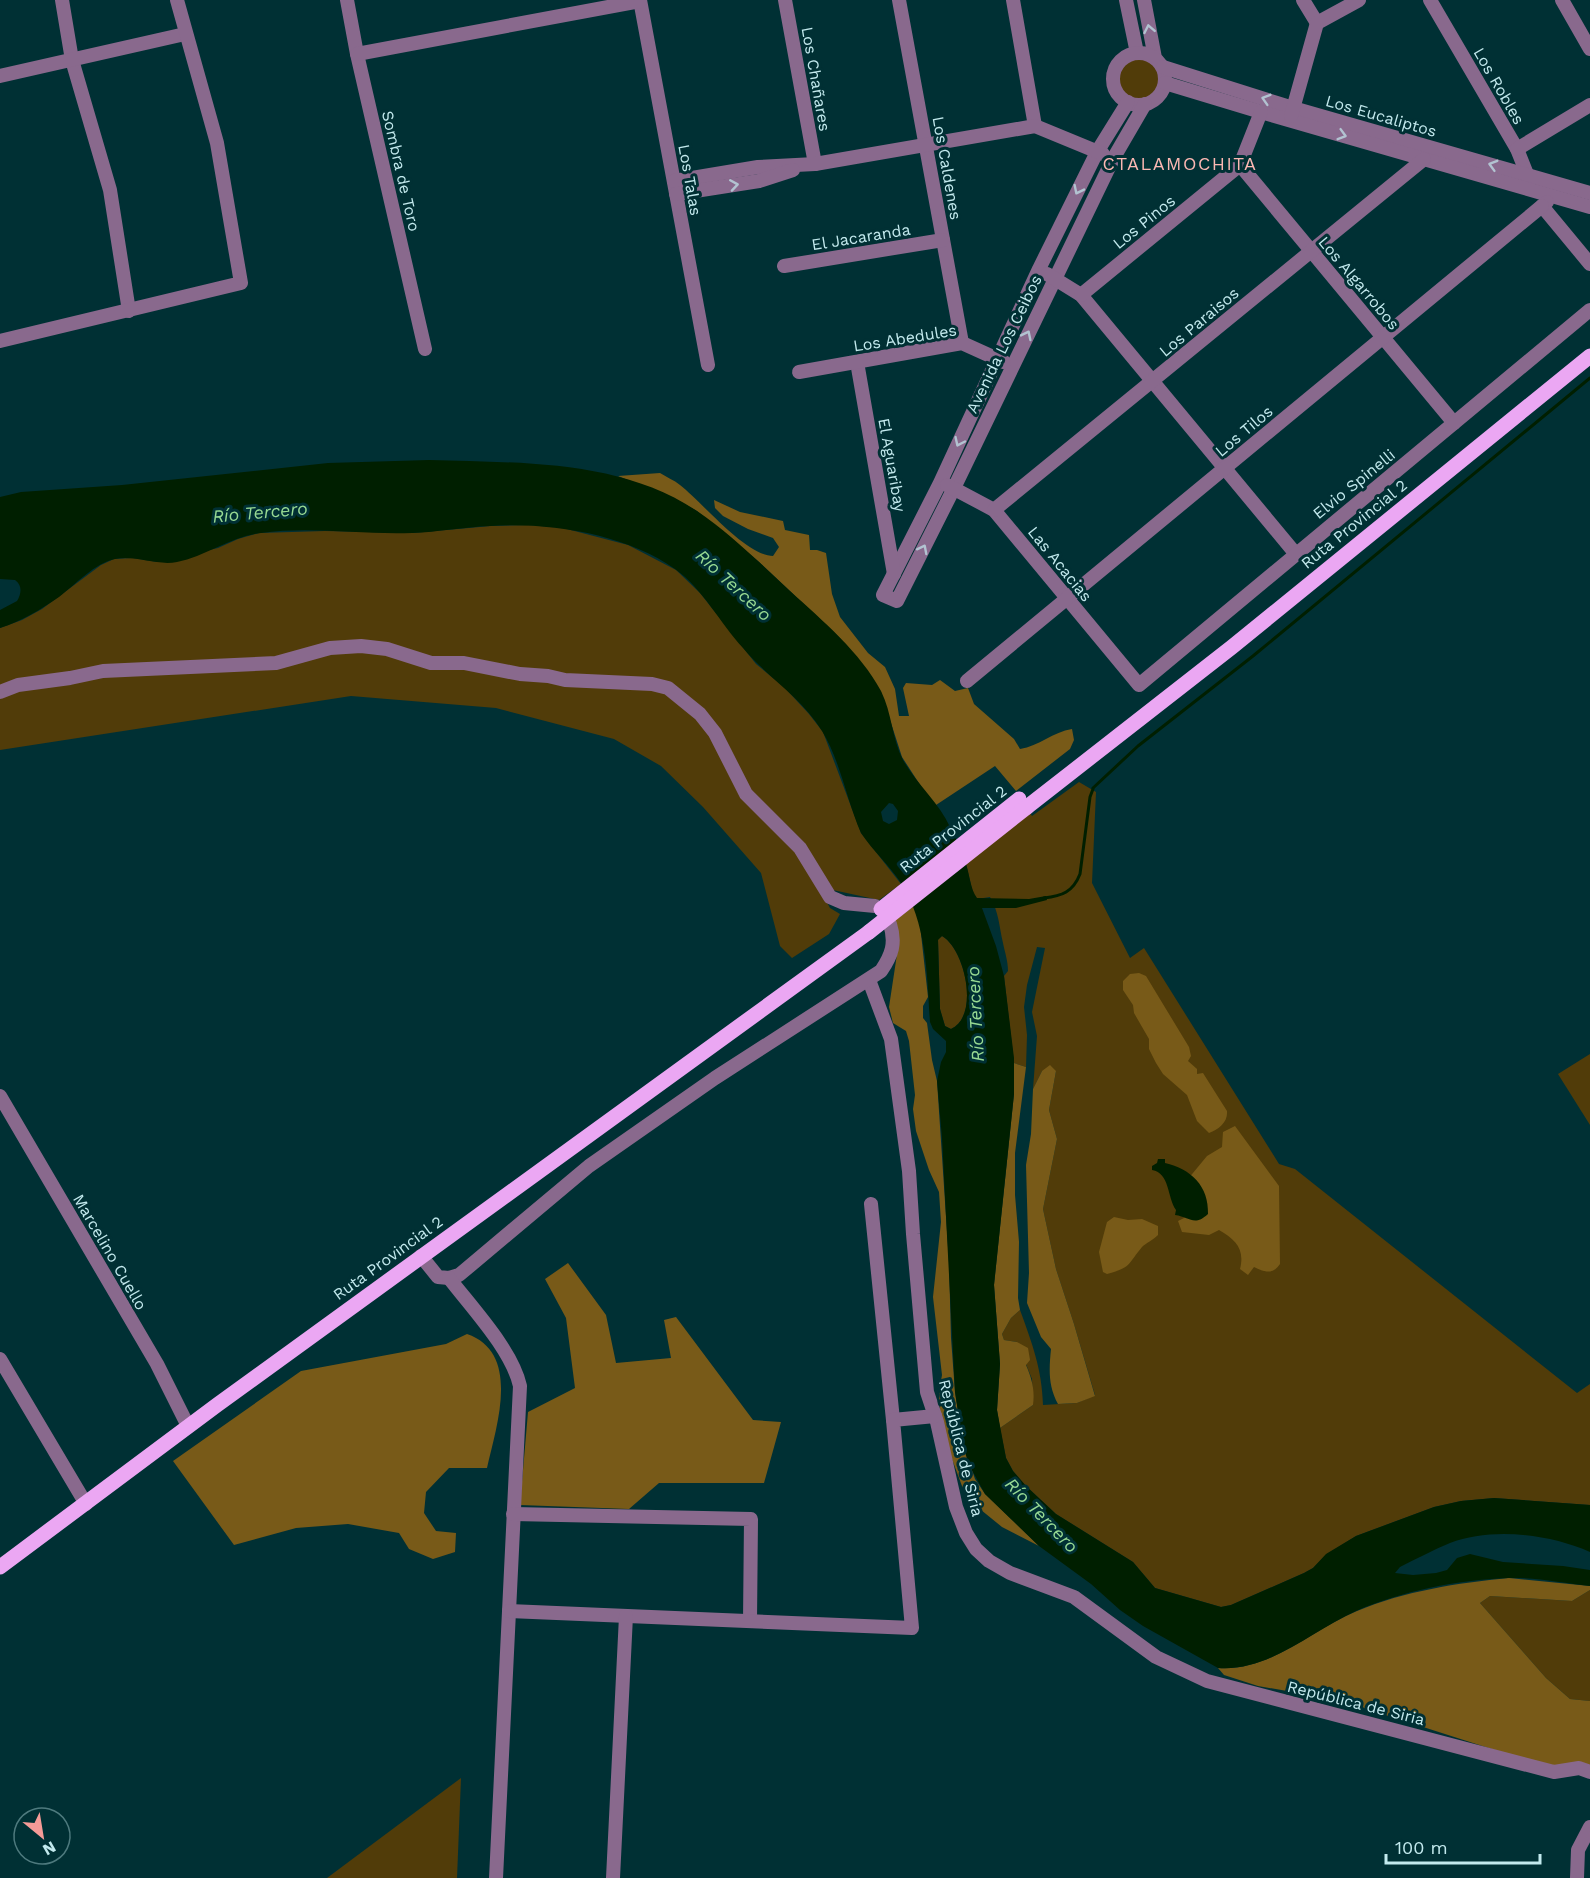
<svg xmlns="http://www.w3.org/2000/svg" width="1590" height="1878" viewBox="0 0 1590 1878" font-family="'Work Sans',sans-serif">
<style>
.green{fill:#513c09}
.forest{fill:#785a18}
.water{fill:#001f00;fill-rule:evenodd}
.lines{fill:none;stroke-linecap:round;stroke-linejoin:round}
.stream{stroke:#001f00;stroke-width:3}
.minor{stroke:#89698d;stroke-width:14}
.major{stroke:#eba7f3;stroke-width:15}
.major-bridge{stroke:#eba7f3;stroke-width:15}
.oneway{stroke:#b2c3d1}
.labels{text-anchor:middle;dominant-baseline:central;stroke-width:6;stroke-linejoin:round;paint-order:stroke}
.street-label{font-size:16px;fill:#c3eaee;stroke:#003034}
.neighbourhood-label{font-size:18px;letter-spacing:1.5px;fill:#fcb8b3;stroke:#003034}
.water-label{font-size:18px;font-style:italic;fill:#97da93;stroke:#003034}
</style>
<rect width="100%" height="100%" fill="#003034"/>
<!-- green -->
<g class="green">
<circle cx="1139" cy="79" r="26"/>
<polygon points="529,525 563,528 628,545 676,570 700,593 756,664 784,687 809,714 823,732 861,833 901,884 879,900 819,887 830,908 840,914 829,934 792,958 780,946 761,873 703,807 661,766 614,739 496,708 351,696 0,750 0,628 22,620 42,609 101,565 114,559 133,558 157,562 218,548 238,539 259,533 325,531 413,533 491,526"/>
<path d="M1079,782L1096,792L1092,883L1130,958L1144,948L1279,1164L1295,1169L1577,1393L1590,1384V1505L1494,1498L1461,1501L1434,1507L1356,1536L1327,1554L1313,1568L1304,1573L1231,1605L1221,1607L1155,1588L1133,1562L1056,1514L1026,1486L1013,1471L1006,1458L1000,1428L1033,1405L1032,1379L1017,1342L1004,1340L1002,1334L1011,1318L1020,1310C1032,1343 1042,1369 1043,1405L1077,1403L1095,1395L1074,1324L1056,1269L1043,1209L1057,1139L1049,1110L1056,1071H1042L1033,1089L1037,1036L1032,1012L1045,948L1037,947L1027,985L1024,1007L1027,1035L1026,1067L1014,1063L1004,976L1008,971C1008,961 1005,953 1003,943C999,926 999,912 990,897L977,899L973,893L966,864L1030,813L1032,816Z"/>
<path d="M942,936C965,949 980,1016 951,1029L945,1026L940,1009L938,939Z"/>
<polygon points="1590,1054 1590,1125 1558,1074"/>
<polygon points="1590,1590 1590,1701 1570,1699 1546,1678 1480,1603 1490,1596 1572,1601"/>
<polygon points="461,1778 457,1878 327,1878"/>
</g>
<!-- forest -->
<g class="forest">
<path d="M660,473C666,477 674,480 680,485C702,502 746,556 773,556L779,547L773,538L748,529L723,516L715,508L714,500L740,512L783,521L785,530L809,535L810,550H817L826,553L832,594L840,617L868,653L885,667L895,689L899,716H909L903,688L906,683L932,685L940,680L955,691L968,688L974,704L1014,739L1020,749C1039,746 1053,732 1072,729L1074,740L1070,749L1016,791L995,766L936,805L924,791L902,757L881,692L840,638L758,561L697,511L673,498L618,476Z"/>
<polygon points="914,906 920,925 928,997 923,1006 923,1018 927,1023 932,1060 937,1081 949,1262 951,1338 955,1392 963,1444 975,1479 985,1494 1039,1546 1002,1527 970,1501 962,1486 949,1451 940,1413 939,1392 942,1375 933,1297 941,1222 939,1192 929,1170 916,1131 913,1109 915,1095 909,1041 906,1031 893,1023 889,1007 899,941 893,922"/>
<path d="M1139,973L1146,976L1189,1047L1191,1056L1188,1061L1197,1069V1074L1203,1073L1227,1111C1228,1122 1219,1129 1209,1133L1197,1121L1187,1095L1163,1074L1156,1063L1149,1049V1039L1134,1013L1133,1005L1123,990V981L1130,974Z"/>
<path d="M1014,1063L1026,1067L1015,1153V1195L1019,1242L1018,1298L1020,1310L1011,1318L1002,1334L1004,1340L1017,1342L1028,1348L1030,1360L1026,1365C1032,1379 1035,1390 1033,1405L1000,1428L997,1410L1000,1364L994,1285L1014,1094Z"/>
<path d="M1050,1065L1056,1071L1049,1110L1057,1139L1043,1209L1056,1269L1074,1324L1095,1396L1077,1403L1058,1404C1048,1386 1049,1369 1051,1349L1041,1337L1027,1303L1029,1273L1026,1165L1031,1134L1033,1089L1042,1071Z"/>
<path d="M1235,1126L1279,1186L1280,1264C1273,1275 1264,1272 1254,1267L1248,1275L1240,1269C1245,1249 1236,1240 1219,1230L1209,1235L1182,1232L1178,1221L1188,1216V1179L1207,1156L1222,1147L1223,1132Z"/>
<path d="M1114,1217L1128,1220L1142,1219L1158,1226V1235C1153,1240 1146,1243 1142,1247C1127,1265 1132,1267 1107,1274L1103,1272L1099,1252L1107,1222Z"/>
<polygon points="568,1263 606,1315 616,1363 671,1358 664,1320 676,1317 753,1420 781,1422 764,1483 659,1483 629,1509 520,1505 528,1412 575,1388 566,1318 545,1279"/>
<path d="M467,1334C522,1353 496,1427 487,1468H449L426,1492L424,1513L436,1531L456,1533L455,1552L433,1559L409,1549L399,1533L348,1524L296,1528L234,1545L173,1461L301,1371L446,1344Z"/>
<path d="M1509,1578L1590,1586V1590L1572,1601L1490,1596L1480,1603L1546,1678L1570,1699L1590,1701V1769L1557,1770L1339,1700L1258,1686L1224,1675L1218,1668C1270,1672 1311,1630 1357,1611C1405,1591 1457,1583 1509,1578Z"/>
</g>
<!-- water -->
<g class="water">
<path d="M429,460C519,463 619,459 697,511C731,534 761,564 790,591C823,621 860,652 881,691C892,713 892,739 903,760C916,783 940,804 950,827C956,839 962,851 966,864C970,876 970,888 977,898L1029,899L1046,896L1047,900L1016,908H982L996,946L1004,976L1014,1058V1094L994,1285L1000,1364L997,1410L1006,1458L1013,1471L1026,1486L1056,1514L1133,1562L1155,1588L1221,1607L1231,1605L1304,1573L1313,1568L1326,1554L1356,1536L1434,1507L1461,1501L1494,1498L1590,1505V1552C1549,1534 1492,1527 1450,1543C1433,1550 1416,1559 1400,1567L1395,1573L1413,1575L1436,1573L1447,1570L1457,1558L1470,1554L1503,1562L1563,1566L1590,1570V1586C1563,1583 1534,1577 1508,1578C1457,1580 1402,1591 1356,1611C1311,1631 1269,1672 1218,1668L1143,1626L1120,1610L1091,1584L1039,1546L985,1494L968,1463L963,1444L955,1392L942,1138L937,1081L941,1062L946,1052V1041L933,1029L930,1022C927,976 927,923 901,883C889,865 873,851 861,833C847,801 840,760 822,731C802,698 767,677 743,648C720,623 703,589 675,569C626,534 549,522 490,526C464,527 438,532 412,533C362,535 311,526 261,533C232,536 206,556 177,562C157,566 136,555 115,559C95,563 76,584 59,597C40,610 22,621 0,628V610L17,601C21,594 23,586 15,580L0,579V497L21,492L122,485L328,463ZM889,803L893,804L898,811L897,820L889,824L883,821L881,812ZM942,936C965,949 980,1016 951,1029L945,1026L940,1009L938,940Z"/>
<path d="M1158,1159H1165V1163C1191,1169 1209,1186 1208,1214C1194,1227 1190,1217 1175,1215L1176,1210C1167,1197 1170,1173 1152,1170V1166L1157,1163Z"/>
</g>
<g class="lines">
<!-- stream -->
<g class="stream">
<polyline points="1093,788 1138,746 1253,656 1590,378"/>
<path d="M1044,898C1062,896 1073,892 1080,874L1090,797L1093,789"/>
</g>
<!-- minor -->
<g class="minor">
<polyline points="62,0 72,60 110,190 129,311"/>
<polyline points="347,0 357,54 425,349"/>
<polyline points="640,0 708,365"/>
<polyline points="785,0 815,164"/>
<polyline points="899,0 962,343"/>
<polyline points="1013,0 1035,126"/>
<polyline points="1126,0 1137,53"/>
<polyline points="1144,0 1155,58"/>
<polyline points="1303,0 1317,23"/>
<polyline points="1430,0 1517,149 1529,179"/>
<polyline points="1562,0 1590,49"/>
<circle cx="1139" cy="79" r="26"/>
<polyline points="357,54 640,1"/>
<polyline points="1163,67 1293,108 1590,193"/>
<polyline points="0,76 185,34"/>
<polyline points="1165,83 1261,112 1590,207"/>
<polyline points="1128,102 1097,152 1039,269 940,483 883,595 897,601 954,488 1113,159 1145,104"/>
<polyline points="1291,116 1317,23 1359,0"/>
<polyline points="1517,149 1590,105"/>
<polyline points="1240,165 1454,423"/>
<polyline points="674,181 758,167 815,164 1035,126 1103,154"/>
<polyline points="676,194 759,181 793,170"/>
<polyline points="1547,202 1542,206 1590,264"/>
<polyline points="784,266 943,240"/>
<polyline points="1047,274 1081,295 1295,553"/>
<polyline points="1081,295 1240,165 1261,112"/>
<polyline points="0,341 241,283 217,143 177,0"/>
<polyline points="857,362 894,574"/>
<polyline points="799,372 962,343 1004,362"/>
<polyline points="947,485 994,510 1139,685 1590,310"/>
<polyline points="994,510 1424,159"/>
<polyline points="967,681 1542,206"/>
<polyline points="0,692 18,685 70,678 103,671 276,663 330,648 361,646 387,649 431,663 464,663 520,674 548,676 565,680 652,684 668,688 700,714 715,733 746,794 800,848 830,897 844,903 875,906"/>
<polyline points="869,980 891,1039 909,1171 913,1234 927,1392 937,1422 956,1507 966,1533 976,1549 989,1561 1010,1573 1074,1597 1156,1657 1207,1681 1554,1772 1579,1768 1590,1772"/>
<polyline points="0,1096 157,1364 188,1426"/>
<polyline points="871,1204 893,1420"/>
<path d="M421,1256L438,1277L449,1278L459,1275L589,1166L715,1078L881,971C892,955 896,943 890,924"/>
<path d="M449,1278C472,1308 512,1350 520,1386L496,1878"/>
<polyline points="0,1359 86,1504"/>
<polyline points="513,1514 751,1519 750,1621"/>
<polyline points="509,1611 912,1628 893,1420 935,1416"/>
<polyline points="613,1878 626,1616"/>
<polyline points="1577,1878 1578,1850 1590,1827"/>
</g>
<!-- major -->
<g class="major">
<polyline points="1027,807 1232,647 1590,356"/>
<polyline points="0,1567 217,1405 869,932"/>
</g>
<!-- major-bridge -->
<g class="major-bridge">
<polyline points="881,909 1019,799"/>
<polyline points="869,932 1027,807"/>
</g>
</g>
<!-- one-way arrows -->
<defs><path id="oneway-chevron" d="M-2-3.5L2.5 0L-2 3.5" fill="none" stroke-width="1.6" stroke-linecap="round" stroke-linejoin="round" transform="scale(1.5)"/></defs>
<g class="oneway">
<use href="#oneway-chevron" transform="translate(1149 29) rotate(-101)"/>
<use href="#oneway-chevron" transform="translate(1266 99) rotate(-163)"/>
<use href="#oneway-chevron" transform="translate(1342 135) rotate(16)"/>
<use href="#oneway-chevron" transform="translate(1493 165) rotate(-164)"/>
<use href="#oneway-chevron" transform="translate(734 185) rotate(-9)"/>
<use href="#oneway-chevron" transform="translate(1078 190) rotate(116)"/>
<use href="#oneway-chevron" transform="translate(1027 335) rotate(-64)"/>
<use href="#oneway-chevron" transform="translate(959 442) rotate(115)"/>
<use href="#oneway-chevron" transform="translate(923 549) rotate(-63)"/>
</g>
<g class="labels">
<!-- street labels -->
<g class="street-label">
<text transform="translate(816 79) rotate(80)">Los Chañares</text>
<text transform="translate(1499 86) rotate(60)">Los Robles</text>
<text transform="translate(1381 116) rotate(16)">Los Eucaliptos</text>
<text transform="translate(947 168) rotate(80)">Los Caldenes</text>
<text transform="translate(401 171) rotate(77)">Sombra de Toro</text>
<text transform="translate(690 180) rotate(80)">Los Talas</text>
<text transform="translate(1144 222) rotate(-39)">Los Pinos</text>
<text transform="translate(861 237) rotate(-9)">El Jacaranda</text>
<text transform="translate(1359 283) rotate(50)">Los Algarrobos</text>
<text transform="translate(1199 322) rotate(-40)">Los Paraisos</text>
<text transform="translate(905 338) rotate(-9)">Los Abedules</text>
<text transform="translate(1004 344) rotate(-64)">Avenida Los Ceibos</text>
<text transform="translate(1244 431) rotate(-40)">Los Tilos</text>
<text transform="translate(892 465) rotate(80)">El Aguaribay</text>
<text transform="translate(1354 484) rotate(-39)">Elvio Spinelli</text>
<text transform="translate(1354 524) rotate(-39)">Ruta Provincial 2</text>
<text transform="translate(1060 564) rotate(51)">Las Acacias</text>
<text transform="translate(953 829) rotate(-38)">Ruta Provincial 2</text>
<text transform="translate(110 1252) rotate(60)">Marcelino Cuello</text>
<text transform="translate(388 1258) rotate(-36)">Ruta Provincial 2</text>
<text transform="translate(961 1448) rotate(76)">República de Siria</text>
<text transform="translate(1356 1703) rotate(14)">República de Siria</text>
</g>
<!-- neighbourhood labels -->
<g class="neighbourhood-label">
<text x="1180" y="163">CTALAMOCHITA</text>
</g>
<!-- water labels -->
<g class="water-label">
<text transform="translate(260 512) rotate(-5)">Río Tercero</text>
<text transform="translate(734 585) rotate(43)">Río Tercero</text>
<text transform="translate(975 1014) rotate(-93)">Río Tercero</text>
<text transform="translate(1042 1515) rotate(46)">Río Tercero</text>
</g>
</g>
<!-- north arrow -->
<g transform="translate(42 1836) rotate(150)"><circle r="28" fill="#003034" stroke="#4e7a7e" stroke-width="1.5"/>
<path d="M0-4.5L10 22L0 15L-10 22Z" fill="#f59b97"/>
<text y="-9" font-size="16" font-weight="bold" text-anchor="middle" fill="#c3eaee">N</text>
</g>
<!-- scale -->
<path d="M1386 1854v9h154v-9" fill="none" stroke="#c3eaee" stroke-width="3"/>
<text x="1395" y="1854" font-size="18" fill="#c3eaee" stroke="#003034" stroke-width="4.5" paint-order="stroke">100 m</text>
</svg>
